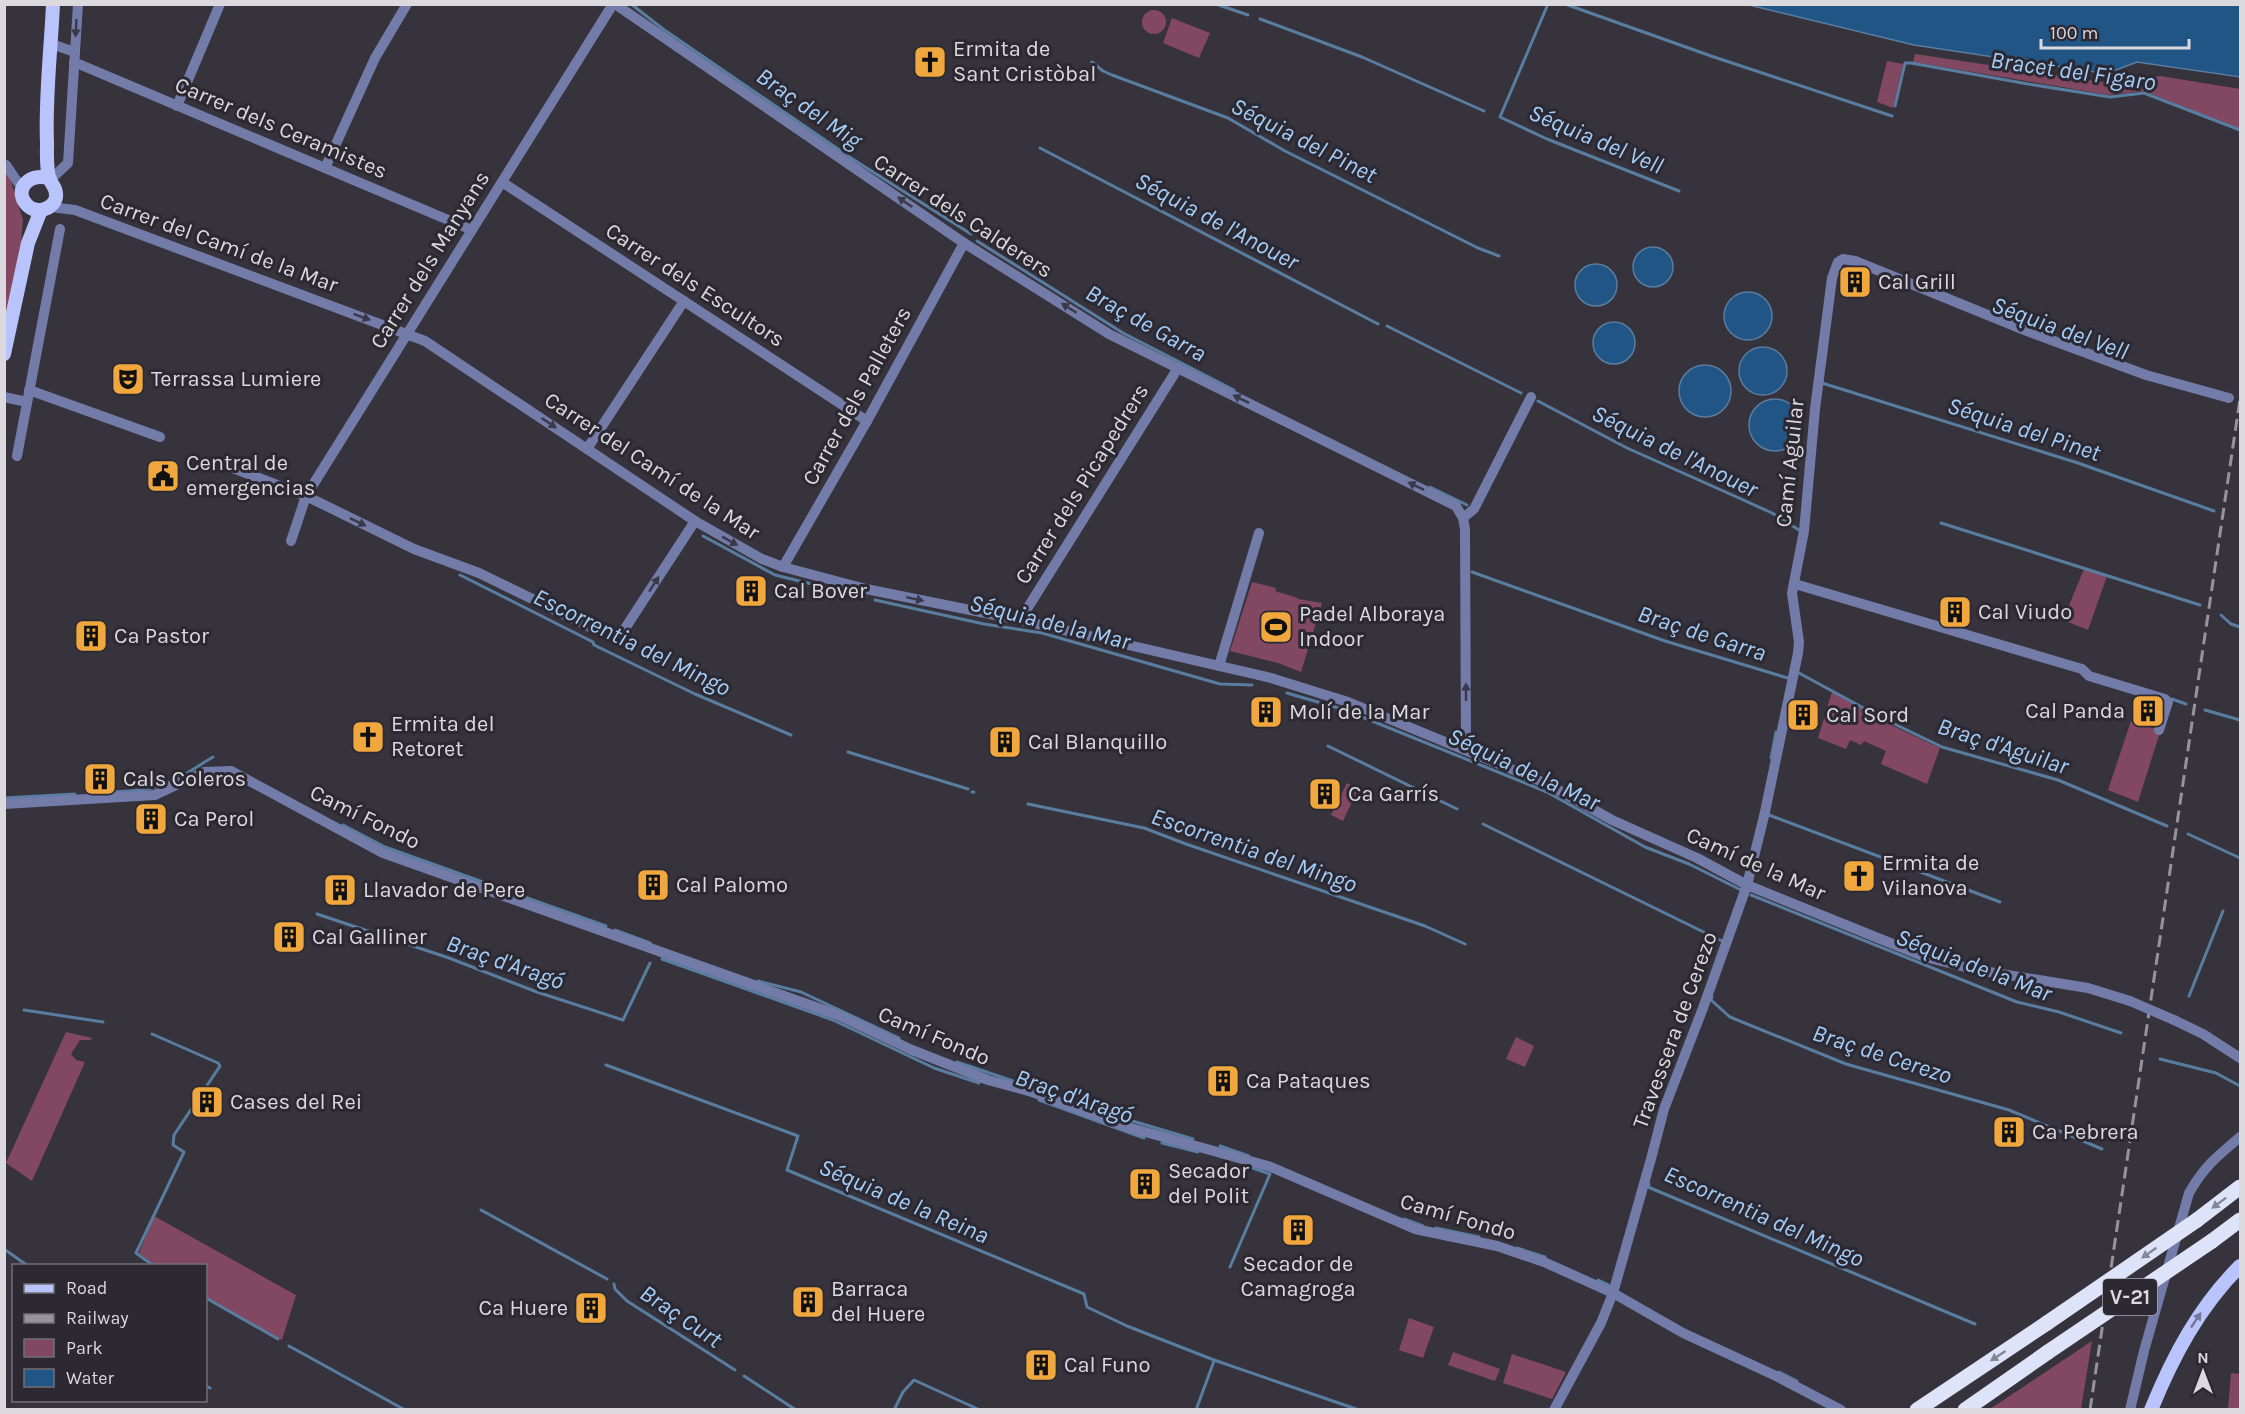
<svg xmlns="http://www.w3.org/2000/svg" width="2245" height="1414" viewBox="0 0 2245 1414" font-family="Karla,sans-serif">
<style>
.green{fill:#834861}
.water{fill:#215586;stroke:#597da0;stroke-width:1.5}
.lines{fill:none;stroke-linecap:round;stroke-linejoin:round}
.stream{stroke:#597da0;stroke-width:3}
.minor{stroke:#737ba9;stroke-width:10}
.major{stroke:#b9c4fd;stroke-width:14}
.highway{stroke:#dee3fa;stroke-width:15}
.rail{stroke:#96939a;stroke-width:3;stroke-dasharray:12 6;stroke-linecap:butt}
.minor-bridge{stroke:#737ba9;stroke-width:10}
.highway-bridge{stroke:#dee3fa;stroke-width:15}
.oneway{fill:#3a394a}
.oneway2{fill:#858696}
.oneway3{fill:#727698}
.labels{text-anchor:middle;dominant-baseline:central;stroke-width:6;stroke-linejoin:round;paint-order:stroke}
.shield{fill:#2c2932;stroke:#a6a4aa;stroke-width:1.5}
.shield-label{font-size:21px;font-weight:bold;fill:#dbd9de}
.poi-label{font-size:22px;fill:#dbd9de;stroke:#2c2932;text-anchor:start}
.street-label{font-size:22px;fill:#dbd9de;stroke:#2c2932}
.water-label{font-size:24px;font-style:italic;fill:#a3cdf9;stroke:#2c2932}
</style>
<rect width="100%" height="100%" fill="#36333c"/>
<!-- green -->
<g class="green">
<circle cx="1154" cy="22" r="12"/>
<polygon points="1172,18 1210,33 1199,58 1163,43"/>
<polygon points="1915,54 2095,81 2110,83 2160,76 2240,89 2240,129 2144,91 2109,95 1913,62"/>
<polygon points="1887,61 1903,64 1893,108 1877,102"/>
<polygon points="5,174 9,175 23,220 20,254 5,329"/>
<polygon points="2084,569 2107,576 2088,630 2063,620"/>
<polygon points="1252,582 1276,588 1275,591 1298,598 1298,599 1322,603 1301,672 1278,663 1230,651"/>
<polygon points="1832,692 1891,725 1940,748 1927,784 1881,764 1886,751 1864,741 1861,745 1850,740 1846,749 1818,738"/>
<polygon points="2131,721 2156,729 2160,732 2138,802 2108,790"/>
<polygon points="1347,783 1358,789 1343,821 1331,815"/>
<polygon points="66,1032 92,1038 91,1040 80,1040 71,1054 76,1060 85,1062 32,1181 6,1163"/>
<polygon points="1516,1037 1534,1046 1525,1067 1506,1059"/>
<polygon points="154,1216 296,1295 282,1340 206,1297 206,1266 155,1265 139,1253"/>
<polygon points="1409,1318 1434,1327 1423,1358 1399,1350"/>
<polygon points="2092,1341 2081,1409 1990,1409"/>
<polygon points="1453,1352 1500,1369 1495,1381 1448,1365"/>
<polygon points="1512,1354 1566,1372 1552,1399 1503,1383"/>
<polygon points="2231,1373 2240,1374 2240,1409 2228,1409"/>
</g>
<!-- water -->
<g class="water">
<polygon points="1749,5 2240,5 2240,77 2137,62 2116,70 2095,72 1914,45"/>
<circle cx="1653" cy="267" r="20"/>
<circle cx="1596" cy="285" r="21"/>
<circle cx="1748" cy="316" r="24"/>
<circle cx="1614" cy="343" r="21"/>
<circle cx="1763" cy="371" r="24"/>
<circle cx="1705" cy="391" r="26"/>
<circle cx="1775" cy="425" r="26"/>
</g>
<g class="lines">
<!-- stream -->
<g class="stream">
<polyline points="631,4 663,29 854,160 971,234"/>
<polyline points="1216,4 1248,15"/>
<polyline points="1548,4 1500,117 1547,139 1679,191"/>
<polyline points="1565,4 1711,56 1892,116"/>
<polyline points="1260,19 1362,57 1484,111"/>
<polyline points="1092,62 1103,71 1112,75 1228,118 1285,151 1478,248 1499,256"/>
<polyline points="1895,106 1905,63 1911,63 2028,84 2110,97 2144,93 2240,130"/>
<polyline points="1040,148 1378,324"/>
<polyline points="977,241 1123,333 1234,390"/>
<polyline points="1387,326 1521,393"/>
<polyline points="1822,383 2078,463 2214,511"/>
<polyline points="1538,401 1627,448 1739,498 1772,513 1799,530"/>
<polyline points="1430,487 1467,505"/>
<polyline points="1941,523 2200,605"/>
<polyline points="703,536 775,575 865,597"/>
<polyline points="1472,572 1665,641 1791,679"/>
<polyline points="460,575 593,642 594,645 695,694 791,735"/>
<polyline points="875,600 984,624 1042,633 1220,684 1252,685"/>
<polyline points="2221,615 2231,624 2240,627"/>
<polyline points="1799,673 1880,717 1942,747 2058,780 2167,826"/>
<polyline points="1287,693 1345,710 1547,792 1645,847 1689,864 1741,890"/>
<polyline points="2172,699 2186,704"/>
<polyline points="2205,710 2240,720"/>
<polyline points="1328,746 1457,809"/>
<polyline points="848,752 968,789"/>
<polyline points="1771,758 1776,732"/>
<polyline points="972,792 974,792"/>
<path d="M96,793C118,791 142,792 163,785C181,779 197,766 213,757"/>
<polyline points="4,798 75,794"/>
<polyline points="1028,804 1144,828 1186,844 1425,926 1465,944"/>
<polyline points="1769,815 2000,902"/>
<polyline points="1483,824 1722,941"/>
<polyline points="343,825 385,847 606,926"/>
<polyline points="2188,834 2240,858"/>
<polyline points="1751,895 2017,1002 2059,1012 2121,1033"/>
<polyline points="317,914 449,958 537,992 623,1020 650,963"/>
<polyline points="615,930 650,943"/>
<polyline points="662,959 833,1020 934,1068 979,1083"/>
<polyline points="758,981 801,992 899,1038"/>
<polyline points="2189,996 2223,911"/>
<polyline points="1712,997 1711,1000 1730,1017 1846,1064 2009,1110 2102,1149"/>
<polyline points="24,1010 103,1022"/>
<polyline points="152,1034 218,1063 220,1066 174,1135 173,1145 184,1152 136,1253 154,1266"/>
<polyline points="2160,1059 2216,1073 2240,1086"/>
<polyline points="957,1062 1019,1083"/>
<polyline points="606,1065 798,1136 787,1170 1084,1294 1087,1307 1127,1326 1214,1360 1359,1410"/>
<polyline points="1037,1088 1057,1095"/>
<polyline points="1039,1100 1144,1138"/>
<polyline points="1102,1112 1193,1139"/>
<polyline points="1162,1143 1198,1152"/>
<polyline points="1220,1146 1249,1156"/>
<polyline points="1649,1184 1648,1187 1975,1324"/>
<polyline points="481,1210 607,1279"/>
<polyline points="1404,1219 1423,1226"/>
<polyline points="1436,1228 1479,1237"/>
<polyline points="1517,1248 1545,1257"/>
<polyline points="4,1249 28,1266"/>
<polyline points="1230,1267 1270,1174 1244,1165"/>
<polyline points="1598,1280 1609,1285"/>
<polyline points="614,1284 615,1289 627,1301 735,1370"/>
<polyline points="206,1298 278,1339"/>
<polyline points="289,1346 405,1410"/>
<polyline points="1779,1372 1797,1381"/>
<polyline points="744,1376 796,1410"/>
<polyline points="206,1386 210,1388"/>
<polyline points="894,1410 903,1392 914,1380 980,1410"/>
<polyline points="1196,1410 1214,1361"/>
</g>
<!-- minor -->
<g class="minor">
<polyline points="615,4 964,243 1109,334 1456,506 1463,518 1465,529 1466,750"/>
<polyline points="51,44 75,52"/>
<polyline points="74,62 472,230"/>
<polyline points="177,106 220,4"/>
<polyline points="6,165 23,190"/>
<polyline points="325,168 375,58 407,4"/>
<polyline points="50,180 68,163 78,4"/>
<polyline points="502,182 867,421"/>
<polyline points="50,207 75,210 425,341 695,521 762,559 783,567 866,589 1020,620 1271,678 1348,702 1545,783 1612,820 1697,858 1747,885 1925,957 1977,970 2088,988 2130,1001"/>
<polyline points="29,390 160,437"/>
<polyline points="4,397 27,402"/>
<polyline points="587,449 684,301"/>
<polyline points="17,456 60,229"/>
<polyline points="233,468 306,496 414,549 479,573 602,633 622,633 695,521"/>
<polyline points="1463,518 1474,509 1531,397"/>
<polyline points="291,541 306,496 613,4"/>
<polyline points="783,567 867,421 964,243"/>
<polyline points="1795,584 2082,669 2089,676 2165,699 2168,702 2159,730"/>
<polyline points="1020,620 1178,368"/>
<polyline points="1219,666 1259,533"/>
<polyline points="4,804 155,795 204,772 231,771 383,853 838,1015 912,1050 988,1080 1032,1092 1131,1128 1271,1167 1415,1229 1497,1246 1544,1262 1613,1293 1683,1333 1776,1376 1841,1410"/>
<polyline points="2174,1020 2203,1034 2240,1058"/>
<polyline points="1554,1410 1601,1323 1613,1293 1651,1159 1664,1109 1703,1008 1747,885 1765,812 1798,653 1799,642 1792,593 1804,531 1815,409 1832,278 1838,262 1843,259 1855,261 2027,331 2146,375 2229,398"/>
<path d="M2130,1410L2144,1351L2189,1193C2205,1165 2217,1157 2240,1137"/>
</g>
<!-- major -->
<g class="major">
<path d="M50,179C31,171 12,189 27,205C36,215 54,209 56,197C57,188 53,187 50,180C46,171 47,153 47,143C45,97 51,50 53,4"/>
<polyline points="4,354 28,243 41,210"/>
<path d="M2151,1410C2173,1356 2199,1307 2240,1266"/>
</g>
<!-- highway -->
<g class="highway">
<polyline points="2197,1220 2240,1187"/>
<polyline points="2212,1241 2240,1220"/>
<polyline points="1917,1410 2047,1323"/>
<polyline points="1965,1410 2048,1352"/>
</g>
<!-- rail -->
<polyline class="rail" points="2090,1410 2240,399"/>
<!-- minor-bridge -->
<polyline class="minor-bridge" points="2130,1001 2174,1020"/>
<!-- highway-bridge -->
<g class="highway-bridge">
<polyline points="2047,1323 2197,1220"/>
<polyline points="2048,1352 2212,1241"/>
</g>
</g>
<!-- one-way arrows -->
<defs><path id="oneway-solid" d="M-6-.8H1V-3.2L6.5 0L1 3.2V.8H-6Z" transform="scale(1.5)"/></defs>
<g class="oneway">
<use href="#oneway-solid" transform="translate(76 28) rotate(93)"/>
<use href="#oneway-solid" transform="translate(905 202) rotate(-146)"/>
<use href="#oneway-solid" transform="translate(1069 308) rotate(-148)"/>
<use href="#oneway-solid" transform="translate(362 317) rotate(20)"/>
<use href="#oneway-solid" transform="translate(1241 399) rotate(-154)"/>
<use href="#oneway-solid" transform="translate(549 423) rotate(34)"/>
<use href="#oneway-solid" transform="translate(1416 486) rotate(-154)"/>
<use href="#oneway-solid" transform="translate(358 522) rotate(26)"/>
<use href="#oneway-solid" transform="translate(730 541) rotate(29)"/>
<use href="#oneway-solid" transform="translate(654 584) rotate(-57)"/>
<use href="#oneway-solid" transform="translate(915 599) rotate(12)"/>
<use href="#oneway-solid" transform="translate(1466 692) rotate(-90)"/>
</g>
<g class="oneway2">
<use href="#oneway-solid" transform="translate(2219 1203) rotate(143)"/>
<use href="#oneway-solid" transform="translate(2149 1253) rotate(145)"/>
<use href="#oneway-solid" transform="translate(1998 1356) rotate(147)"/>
</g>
<use class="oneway3" href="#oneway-solid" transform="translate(2196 1320) rotate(-56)"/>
<!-- icons -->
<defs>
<g id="church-square" transform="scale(1.725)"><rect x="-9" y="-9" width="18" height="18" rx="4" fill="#efa73e" stroke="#2c2932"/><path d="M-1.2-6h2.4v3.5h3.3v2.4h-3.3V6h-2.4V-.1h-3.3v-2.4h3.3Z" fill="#111"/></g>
<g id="building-square" transform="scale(1.725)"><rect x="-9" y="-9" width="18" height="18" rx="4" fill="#efa73e" stroke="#2c2932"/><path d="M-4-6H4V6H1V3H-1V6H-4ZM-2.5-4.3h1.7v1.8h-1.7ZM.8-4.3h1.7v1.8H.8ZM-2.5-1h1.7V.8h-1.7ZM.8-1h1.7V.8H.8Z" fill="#111"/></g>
<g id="theatre-square" transform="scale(1.725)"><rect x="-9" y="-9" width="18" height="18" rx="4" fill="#efa73e" stroke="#2c2932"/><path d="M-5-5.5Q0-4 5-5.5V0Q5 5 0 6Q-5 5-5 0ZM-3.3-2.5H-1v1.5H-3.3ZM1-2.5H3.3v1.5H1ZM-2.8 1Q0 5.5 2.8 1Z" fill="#111"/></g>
<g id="civic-square" transform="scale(1.725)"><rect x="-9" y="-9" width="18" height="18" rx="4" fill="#efa73e" stroke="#2c2932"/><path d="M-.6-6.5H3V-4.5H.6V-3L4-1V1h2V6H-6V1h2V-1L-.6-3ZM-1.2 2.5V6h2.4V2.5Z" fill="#111"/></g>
<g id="stadium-square" transform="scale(1.725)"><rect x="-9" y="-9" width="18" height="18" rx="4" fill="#efa73e" stroke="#2c2932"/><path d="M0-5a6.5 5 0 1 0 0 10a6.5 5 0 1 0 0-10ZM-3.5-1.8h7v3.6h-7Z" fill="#111"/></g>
</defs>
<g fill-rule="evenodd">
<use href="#church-square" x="930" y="62"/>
<use href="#building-square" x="1855" y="282"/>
<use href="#theatre-square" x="128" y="379"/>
<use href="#civic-square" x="163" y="476"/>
<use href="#building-square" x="751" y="591"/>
<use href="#building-square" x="1955" y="612"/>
<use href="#stadium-square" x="1276" y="627"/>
<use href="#building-square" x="91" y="636"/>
<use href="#building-square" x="2148" y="711"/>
<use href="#building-square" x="1266" y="712"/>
<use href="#building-square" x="1803" y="715"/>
<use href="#church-square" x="368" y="737"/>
<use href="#building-square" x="1005" y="742"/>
<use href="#building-square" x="100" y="779"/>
<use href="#building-square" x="1325" y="794"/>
<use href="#building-square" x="151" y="819"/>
<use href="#church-square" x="1859" y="876"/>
<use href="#building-square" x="653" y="885"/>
<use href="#building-square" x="340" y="890"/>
<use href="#building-square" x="289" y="937"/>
<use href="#building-square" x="1223" y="1081"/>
<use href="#building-square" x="207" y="1102"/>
<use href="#building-square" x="2009" y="1132"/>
<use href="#building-square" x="1145" y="1184"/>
<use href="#building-square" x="1298" y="1230"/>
<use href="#building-square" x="808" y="1302"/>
<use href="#building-square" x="591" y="1308"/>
<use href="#building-square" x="1041" y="1365"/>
</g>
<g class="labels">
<!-- shield labels -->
<rect class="shield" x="2103" y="1279" width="54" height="36" rx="4.5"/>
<g class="shield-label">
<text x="2130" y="1297">V-21</text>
</g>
<!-- poi labels -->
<g class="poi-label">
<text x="953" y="49">Ermita de<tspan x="953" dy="25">Sant Cristòbal</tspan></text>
<text x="1878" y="282">Cal Grill</text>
<text x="151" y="379">Terrassa Lumiere</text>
<text x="186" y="463">Central de<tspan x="186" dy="25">emergencias</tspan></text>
<text x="774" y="591">Cal Bover</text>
<text x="1978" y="612">Cal Viudo</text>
<text x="1299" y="614">Padel Alboraya<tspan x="1299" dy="25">Indoor</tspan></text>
<text x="114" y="636">Ca Pastor</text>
<text x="2125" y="711" text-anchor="end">Cal Panda</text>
<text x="1289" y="712">Molí de la Mar</text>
<text x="1826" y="715">Cal Sord</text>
<text x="391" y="724">Ermita del<tspan x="391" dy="25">Retoret</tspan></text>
<text x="1028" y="742">Cal Blanquillo</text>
<text x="123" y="779">Cals Coleros</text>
<text x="1348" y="794">Ca Garrís</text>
<text x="174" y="819">Ca Perol</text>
<text x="1882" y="863">Ermita de<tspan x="1882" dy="25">Vilanova</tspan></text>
<text x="676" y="885">Cal Palomo</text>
<text x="363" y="890">Llavador de Pere</text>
<text x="312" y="937">Cal Galliner</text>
<text x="1246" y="1081">Ca Pataques</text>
<text x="230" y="1102">Cases del Rei</text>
<text x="2032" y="1132">Ca Pebrera</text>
<text x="1168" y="1171">Secador<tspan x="1168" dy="25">del Polit</tspan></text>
<text x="1298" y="1264" text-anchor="middle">Secador de<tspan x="1298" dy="25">Camagroga</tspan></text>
<text x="831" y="1289">Barraca<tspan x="831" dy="25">del Huere</tspan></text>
<text x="568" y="1308" text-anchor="end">Ca Huere</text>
<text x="1064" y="1365">Cal Funo</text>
</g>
<!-- street labels -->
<g class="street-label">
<text transform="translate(281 128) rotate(23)">Carrer dels Ceramistes</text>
<text transform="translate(963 216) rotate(33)">Carrer dels Calderers</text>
<text transform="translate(219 243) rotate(20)">Carrer del Camí de la Mar</text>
<text transform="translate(430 260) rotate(-58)">Carrer dels Manyans</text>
<text transform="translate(695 285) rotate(33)">Carrer dels Escultors</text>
<text transform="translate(857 396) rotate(-61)">Carrer dels Palleters</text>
<text transform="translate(1790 463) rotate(-84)">Camí Aguilar</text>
<text transform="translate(652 466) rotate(33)">Carrer del Camí de la Mar</text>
<text transform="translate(1082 484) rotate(-58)">Carrer dels Picapedrers</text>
<text transform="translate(365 817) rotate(26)">Camí Fondo</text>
<text transform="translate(1756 864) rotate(24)">Camí de la Mar</text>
<text transform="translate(1675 1030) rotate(-70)">Travessera de Cerezo</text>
<text transform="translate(934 1036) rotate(23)">Camí Fondo</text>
<text transform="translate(1458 1217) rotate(16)">Camí Fondo</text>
</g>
<!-- water labels -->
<g class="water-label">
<text transform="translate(2073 71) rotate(8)">Bracet del Figaro</text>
<text transform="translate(809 108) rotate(35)">Braç del Mig</text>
<text transform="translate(1596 139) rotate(23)">Séquia del Vell</text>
<text transform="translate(1304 140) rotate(27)">Séquia del Pinet</text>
<text transform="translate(1217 221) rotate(28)">Séquia de l'Anouer</text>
<text transform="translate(1146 323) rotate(29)">Braç de Garra</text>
<text transform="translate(2060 328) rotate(20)">Séquia del Vell</text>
<text transform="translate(2024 429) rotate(18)">Séquia del Pinet</text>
<text transform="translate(1675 451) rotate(26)">Séquia de l'Anouer</text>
<text transform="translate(1050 622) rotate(14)">Séquia de la Mar</text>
<text transform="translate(1702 633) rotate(18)">Braç de Garra</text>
<text transform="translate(632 642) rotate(26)">Escorrentia del Mingo</text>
<text transform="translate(2003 746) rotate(18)">Braç d'Aguilar</text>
<text transform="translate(1524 769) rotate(25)">Séquia de la Mar</text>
<text transform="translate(1254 850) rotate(19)">Escorrentia del Mingo</text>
<text transform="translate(505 962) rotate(19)">Braç d'Aragó</text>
<text transform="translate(1974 965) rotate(21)">Séquia de la Mar</text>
<text transform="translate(1882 1054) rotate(18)">Braç de Cerezo</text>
<text transform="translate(1074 1096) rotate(19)">Braç d'Aragó</text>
<text transform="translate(904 1201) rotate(23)">Séquia de la Reina</text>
<text transform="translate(1764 1216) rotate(24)">Escorrentia del Mingo</text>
<text transform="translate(681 1316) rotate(34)">Braç Curt</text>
</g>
</g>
<!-- border -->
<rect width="2245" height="1414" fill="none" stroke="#dbd9de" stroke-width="12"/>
<!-- legend -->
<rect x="12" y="1264" width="195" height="138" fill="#2c2932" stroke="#726f77" stroke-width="1.5"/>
<rect x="24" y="1284" width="30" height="9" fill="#b9c4fd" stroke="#726f77" stroke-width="1.5"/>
<text x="66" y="1294" font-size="18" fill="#dbd9de">Road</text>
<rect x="24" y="1314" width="30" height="9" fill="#96939a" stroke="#726f77" stroke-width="1.5"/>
<text x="66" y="1324" font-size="18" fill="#dbd9de">Railway</text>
<rect x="24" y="1339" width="30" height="18" fill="#834861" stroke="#726f77" stroke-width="1.5"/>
<text x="66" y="1354" font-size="18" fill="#dbd9de">Park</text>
<rect x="24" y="1369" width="30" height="18" fill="#215586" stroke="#726f77" stroke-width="1.5"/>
<text x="66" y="1384" font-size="18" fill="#dbd9de">Water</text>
<!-- north arrow -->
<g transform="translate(2203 1372)" stroke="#2c2932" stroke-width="4.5" paint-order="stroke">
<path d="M0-4.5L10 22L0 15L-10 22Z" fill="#dbd9de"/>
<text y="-9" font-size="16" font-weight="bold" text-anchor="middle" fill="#dbd9de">N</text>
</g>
<!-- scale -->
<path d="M2041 39v9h148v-9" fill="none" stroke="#dbd9de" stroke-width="3"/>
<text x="2050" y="39" font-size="18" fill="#dbd9de" stroke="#2c2932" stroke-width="4.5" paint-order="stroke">100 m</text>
</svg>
